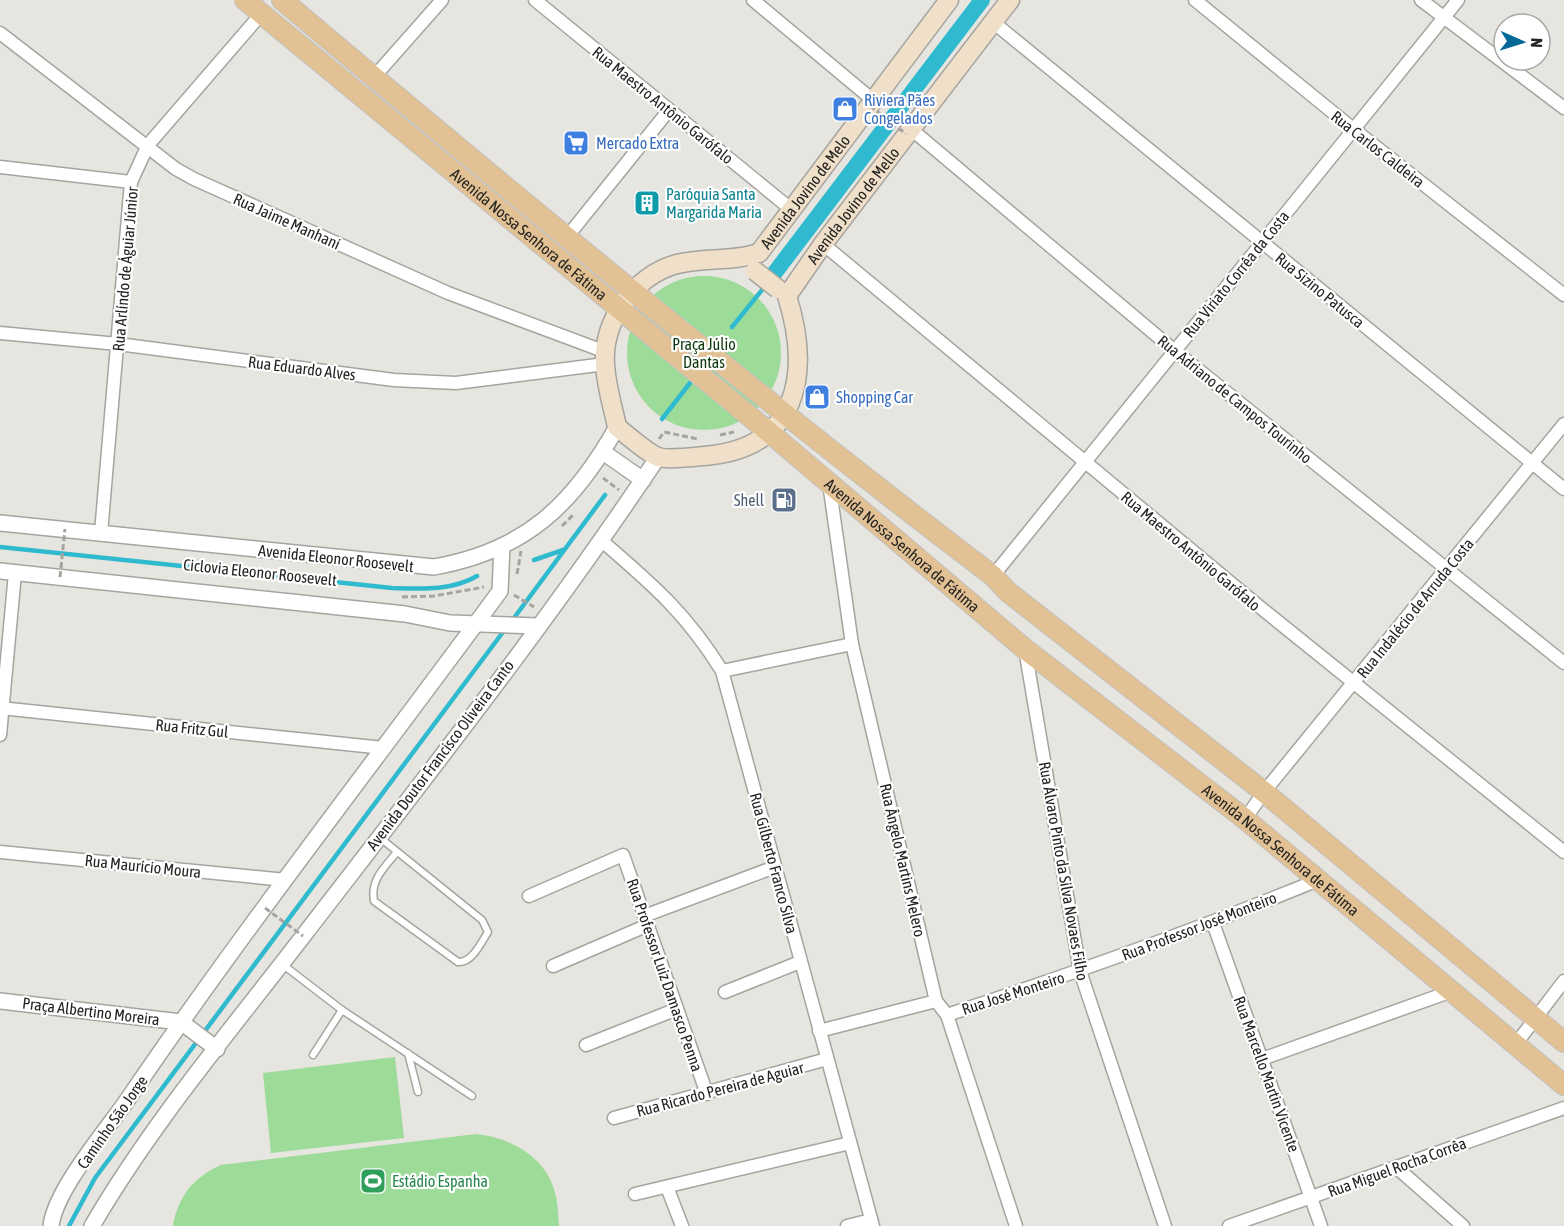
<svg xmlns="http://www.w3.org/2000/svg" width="1564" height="1226" viewBox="0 0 1564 1226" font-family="'Asap Condensed',sans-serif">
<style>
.green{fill:#9cdb98}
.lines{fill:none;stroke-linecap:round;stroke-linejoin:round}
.stream{stroke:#2fbacf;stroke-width:4.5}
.canal{stroke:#2fbacf;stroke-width:16}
.service-casing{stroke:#a5a49f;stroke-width:9}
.minor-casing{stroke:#a5a49f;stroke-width:15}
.tertiary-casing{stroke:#a5a49f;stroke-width:18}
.secondary-casing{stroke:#a5a49f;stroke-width:21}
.primary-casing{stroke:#c2c2c1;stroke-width:22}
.path{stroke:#a5a4a0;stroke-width:3;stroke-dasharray:6 3;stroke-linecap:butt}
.service{stroke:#fff;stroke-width:6}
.minor{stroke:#fff;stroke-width:12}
.tertiary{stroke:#fff;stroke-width:15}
.secondary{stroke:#f1e0c9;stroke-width:18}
.primary{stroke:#e2c194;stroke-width:20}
.secondary-bridge-casing{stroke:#a5a49f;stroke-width:21;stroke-linecap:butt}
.path-bridge{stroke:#a5a4a0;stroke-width:3;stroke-dasharray:6 3;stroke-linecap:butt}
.secondary-bridge{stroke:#f1e0c9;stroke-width:18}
.labels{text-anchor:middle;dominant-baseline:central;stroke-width:4.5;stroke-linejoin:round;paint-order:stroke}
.shop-label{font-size:16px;fill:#366cbe;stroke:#fff;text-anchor:start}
.street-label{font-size:16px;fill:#252422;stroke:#fff}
.culture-label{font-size:16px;fill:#0d838f;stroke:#fff;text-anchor:start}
.park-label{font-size:16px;fill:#0c390b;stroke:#fff}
.service-label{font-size:16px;fill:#4e5e75;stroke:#fff;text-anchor:end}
.leisure-label{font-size:16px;fill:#27864d;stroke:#fff;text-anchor:start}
</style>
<rect width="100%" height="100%" fill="#e6e5df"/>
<!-- green -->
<g class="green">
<circle cx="704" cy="353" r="77"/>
<polygon points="395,1057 404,1138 271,1153 263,1073"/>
<path d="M476,1134C510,1137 547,1158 555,1193C558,1203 558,1215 559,1226H173C178,1196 194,1177 221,1165Z"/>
</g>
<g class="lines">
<!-- stream -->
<g class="stream">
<polyline points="732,327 766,285"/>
<polyline points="662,419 690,383"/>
<path d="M0,547L392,588C421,589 452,591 477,576"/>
<polyline points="534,560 563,550"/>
<polyline points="511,622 605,495"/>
<polyline points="69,1226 95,1178 506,628"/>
</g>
<!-- canal -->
<polyline class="canal" points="770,279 982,0"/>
<!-- service casing -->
<g class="service-casing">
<g id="service">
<path d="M379,837L482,920L488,932C481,943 472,963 458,962L374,901C370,880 384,868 397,852"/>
<polyline points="282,964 342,1010 472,1096"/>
<polyline points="408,1053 418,1092"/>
<polyline points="313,1055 342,1010"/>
</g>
</g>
<!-- minor casing -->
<g class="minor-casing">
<g id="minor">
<polyline points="535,0 792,210"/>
<polyline points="753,0 874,101"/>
<polyline points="1195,0 1352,128 1564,295"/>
<polyline points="1421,0 1564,108"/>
<polyline points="993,22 1564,489"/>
<polyline points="0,33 176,169 194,179 448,293 606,352"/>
<polyline points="374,77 442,0"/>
<polyline points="911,129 1175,351 1564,663"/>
<polyline points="0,167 131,182"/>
<polyline points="567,237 669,110"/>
<polyline points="823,244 1261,608 1564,852"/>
<polyline points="0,333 118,344 394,380 456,383 605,364"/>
<polyline points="829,483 852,644 936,1001 947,1015 1016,1226"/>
<polyline points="101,533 131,182 148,145 262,13"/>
<path d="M602,541C653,585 686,613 722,671L873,1226"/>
<polyline points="993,576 1458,0"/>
<polyline points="1025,649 1080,971 1165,1226"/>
<polyline points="722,671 852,644"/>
<polyline points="0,708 384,748"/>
<polyline points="0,735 15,573"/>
<polyline points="1245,819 1264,792 1564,424"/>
<polyline points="0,852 286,880"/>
<polyline points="529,896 623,855 707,1094"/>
<polyline points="644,916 775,867"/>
<polyline points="1213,923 1321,1226"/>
<polyline points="553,966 648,925"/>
<polyline points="725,992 800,962"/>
<path d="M947,1015C1072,974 1196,930 1318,880"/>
<polyline points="819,1031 936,1001"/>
<polyline points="586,1045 677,1009"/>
<polyline points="1515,1045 1564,981"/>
<polyline points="1262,1059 1452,991"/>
<polyline points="614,1118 827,1059"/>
<polyline points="1396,1167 1463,1226"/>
<polyline points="667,1187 682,1226"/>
<polyline points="635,1194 850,1143"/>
<polyline points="847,1226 871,1220"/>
<polyline points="1229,1226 1564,1108"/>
</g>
</g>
<!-- tertiary casing -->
<g class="tertiary-casing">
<g id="tertiary">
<polyline points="603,452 643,480"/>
<path d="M0,523L434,567C525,551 573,505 617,427"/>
<polyline points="0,571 405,614 450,623 539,626"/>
<polyline points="0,1001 181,1022"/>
<polyline points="181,1022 217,1049"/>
<path d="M51,1226C55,1190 106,1131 128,1099C246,926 376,760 500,591L502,546"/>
<path d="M92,1226C152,1123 231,1030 304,935C425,778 548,622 658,457"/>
</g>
</g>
<!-- secondary casing -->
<g class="secondary-casing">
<g id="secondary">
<path id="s1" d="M787,296C811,373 799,449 704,456C694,457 666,460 658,457C647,453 627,435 617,427C613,407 606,386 605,364C602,321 635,275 677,264C704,257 732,262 759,253L949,0"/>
<path id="s2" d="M787,296L823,244L1010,0"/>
</g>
</g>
<!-- primary casing -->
<g class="primary-casing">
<g id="primary">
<path id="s3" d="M245,0L770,433L1025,649L1245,819L1564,1085"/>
<path d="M282,0C515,196 750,391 993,576L1008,592L1264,792L1564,1042"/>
</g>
</g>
<!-- path -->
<g class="path">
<polyline points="720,435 734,432"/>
<polyline points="659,439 664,432 698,439"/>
<polyline points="603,478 619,490"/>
<polyline points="562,526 574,514"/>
<polyline points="517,574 521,551"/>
<polyline points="514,595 534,607"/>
<polyline points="402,597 434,596 484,587"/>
</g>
<!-- service -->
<use href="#service" class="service"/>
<!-- minor -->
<use href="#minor" class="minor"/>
<!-- tertiary -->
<use href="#tertiary" class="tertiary"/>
<!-- secondary -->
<use href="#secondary" class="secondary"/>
<!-- primary -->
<use href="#primary" class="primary"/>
<!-- secondary-bridge casing -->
<g class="secondary-bridge-casing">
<polyline id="secondary-bridge" points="755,271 778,289"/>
</g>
<!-- path-bridge -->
<g class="path-bridge">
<polyline points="870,106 906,134"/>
<polyline points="60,577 65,529"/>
<polyline points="265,908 303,936"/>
</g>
<!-- secondary-bridge -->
<use href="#secondary-bridge" class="secondary-bridge"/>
</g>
<!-- icons -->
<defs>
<g id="shop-square" transform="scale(1.35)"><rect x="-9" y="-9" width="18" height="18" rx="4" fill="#3f7fe0" stroke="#fff"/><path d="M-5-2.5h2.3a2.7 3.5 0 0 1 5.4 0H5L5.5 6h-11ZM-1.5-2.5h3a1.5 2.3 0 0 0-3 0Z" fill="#fff"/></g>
<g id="supermarket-square" transform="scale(1.35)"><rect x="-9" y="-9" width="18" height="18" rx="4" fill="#3f7fe0" stroke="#fff"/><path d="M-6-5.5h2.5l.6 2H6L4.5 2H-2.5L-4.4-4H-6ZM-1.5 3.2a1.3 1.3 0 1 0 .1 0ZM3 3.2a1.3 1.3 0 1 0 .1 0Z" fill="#fff"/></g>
<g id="building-square" transform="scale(1.35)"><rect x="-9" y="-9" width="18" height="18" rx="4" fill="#0f9aa8" stroke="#fff"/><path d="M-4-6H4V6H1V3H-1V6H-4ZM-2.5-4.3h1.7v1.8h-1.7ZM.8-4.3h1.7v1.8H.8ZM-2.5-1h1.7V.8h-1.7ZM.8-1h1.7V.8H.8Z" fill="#fff"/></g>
<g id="fuel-square" transform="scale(1.35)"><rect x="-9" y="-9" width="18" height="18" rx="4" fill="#5c6f8a" stroke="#fff"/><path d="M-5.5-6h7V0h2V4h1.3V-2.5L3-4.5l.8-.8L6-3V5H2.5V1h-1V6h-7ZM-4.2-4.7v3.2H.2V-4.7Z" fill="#fff"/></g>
<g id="stadium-square" transform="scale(1.35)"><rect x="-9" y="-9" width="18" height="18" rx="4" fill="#2e9e5b" stroke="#fff"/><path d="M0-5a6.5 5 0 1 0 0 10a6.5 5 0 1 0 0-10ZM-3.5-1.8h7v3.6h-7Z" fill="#fff"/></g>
</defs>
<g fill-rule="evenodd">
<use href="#shop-square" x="845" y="109"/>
<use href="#supermarket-square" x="576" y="143"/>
<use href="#building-square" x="647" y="203"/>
<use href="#shop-square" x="817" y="397"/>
<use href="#fuel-square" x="784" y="500"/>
<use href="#stadium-square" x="373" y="1181"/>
</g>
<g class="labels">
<!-- shop labels -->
<g class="shop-label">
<text x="864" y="100">Riviera Pães<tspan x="864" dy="18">Congelados</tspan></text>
<text x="596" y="143">Mercado Extra</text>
<text x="836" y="397">Shopping Car</text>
</g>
<!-- street labels -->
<g class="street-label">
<text transform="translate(663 105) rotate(39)">Rua Maestro Antônio Garófalo</text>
<text transform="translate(1378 149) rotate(38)">Rua Carlos Caldeira</text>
<text stroke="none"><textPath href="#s1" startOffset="669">Avenida Jovino de Melo</textPath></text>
<text stroke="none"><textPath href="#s2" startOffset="112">Avenida Jovino de Mello</textPath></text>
<text transform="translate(287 221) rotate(24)">Rua Jaime Manhani</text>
<text stroke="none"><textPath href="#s3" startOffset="368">Avenida Nossa Senhora de Fátima</textPath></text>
<text transform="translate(125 269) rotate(-85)">Rua Arlíndo de Águiar Júnior</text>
<text transform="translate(1236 274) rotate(-51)">Rua Viriato Corrêa da Costa</text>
<text transform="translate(1320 290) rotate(39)">Rua Sizino Patusca</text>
<text transform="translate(302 368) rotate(7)">Rua Eduardo Alves</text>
<text transform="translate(1235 399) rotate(39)">Rua Adriano de Campos Tourinho</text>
<text stroke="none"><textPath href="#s3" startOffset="854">Avenida Nossa Senhora de Fátima</textPath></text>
<text transform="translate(1191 551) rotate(40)">Rua Maestro Antônio Garófalo</text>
<text transform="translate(336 558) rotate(6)">Avenida Eleonor Roosevelt</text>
<text transform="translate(260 572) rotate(6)">Ciclovia Eleonor Roosevelt</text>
<text transform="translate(1415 608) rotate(-51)">Rua Indalécio de Arruda Costa</text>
<text transform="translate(192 728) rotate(6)">Rua Fritz Gul</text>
<text transform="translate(440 755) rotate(-53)">Avenida Doutor Francisco Oliveira Canto</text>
<text stroke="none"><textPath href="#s3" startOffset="1340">Avenida Nossa Senhora de Fátima</textPath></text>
<text transform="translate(903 860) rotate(77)">Rua Ângelo Martins Melero</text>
<text transform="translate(774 863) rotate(75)">Rua Gilberto Franco Silva</text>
<text transform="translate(143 866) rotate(6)">Rua Maurício Moura</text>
<text transform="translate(1064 871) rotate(80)">Rua Álvaro Pinto da Silva Novaes Filho</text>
<text transform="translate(1199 926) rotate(-21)">Rua Professor José Monteiro</text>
<text transform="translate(665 975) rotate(71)">Rua Professor Luiz Damasco Penna</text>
<text transform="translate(1013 993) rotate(-18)">Rua José Monteiro</text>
<text transform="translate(91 1011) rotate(7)">Praça Albertino Moreira</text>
<text transform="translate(1267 1074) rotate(70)">Rua Marcello Martin Vicente</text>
<text transform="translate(720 1089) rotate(-15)">Rua Ricardo Pereira de Aguiar</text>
<text transform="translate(112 1122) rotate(-55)">Caminho São Jorge</text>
<text transform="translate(1397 1167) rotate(-20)">Rua Miguel Rocha Corrêa</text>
</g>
<!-- culture labels -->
<g class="culture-label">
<text x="666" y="194">Paróquia Santa<tspan x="666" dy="18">Margarida Maria</tspan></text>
</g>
<!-- park labels -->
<g class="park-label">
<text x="704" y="344">Praça Júlio<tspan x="704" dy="18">Dantas</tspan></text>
</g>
<!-- service labels -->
<g class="service-label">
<text x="764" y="500">Shell</text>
</g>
<!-- leisure labels -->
<g class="leisure-label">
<text x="392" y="1181">Estádio Espanha</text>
</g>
</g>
<!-- north arrow -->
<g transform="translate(1522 42) rotate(93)"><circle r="28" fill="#ffffff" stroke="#a8a7a7" stroke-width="1.5"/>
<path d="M0-4.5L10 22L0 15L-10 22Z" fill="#036997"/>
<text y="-9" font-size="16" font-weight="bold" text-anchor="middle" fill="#252422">N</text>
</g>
</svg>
